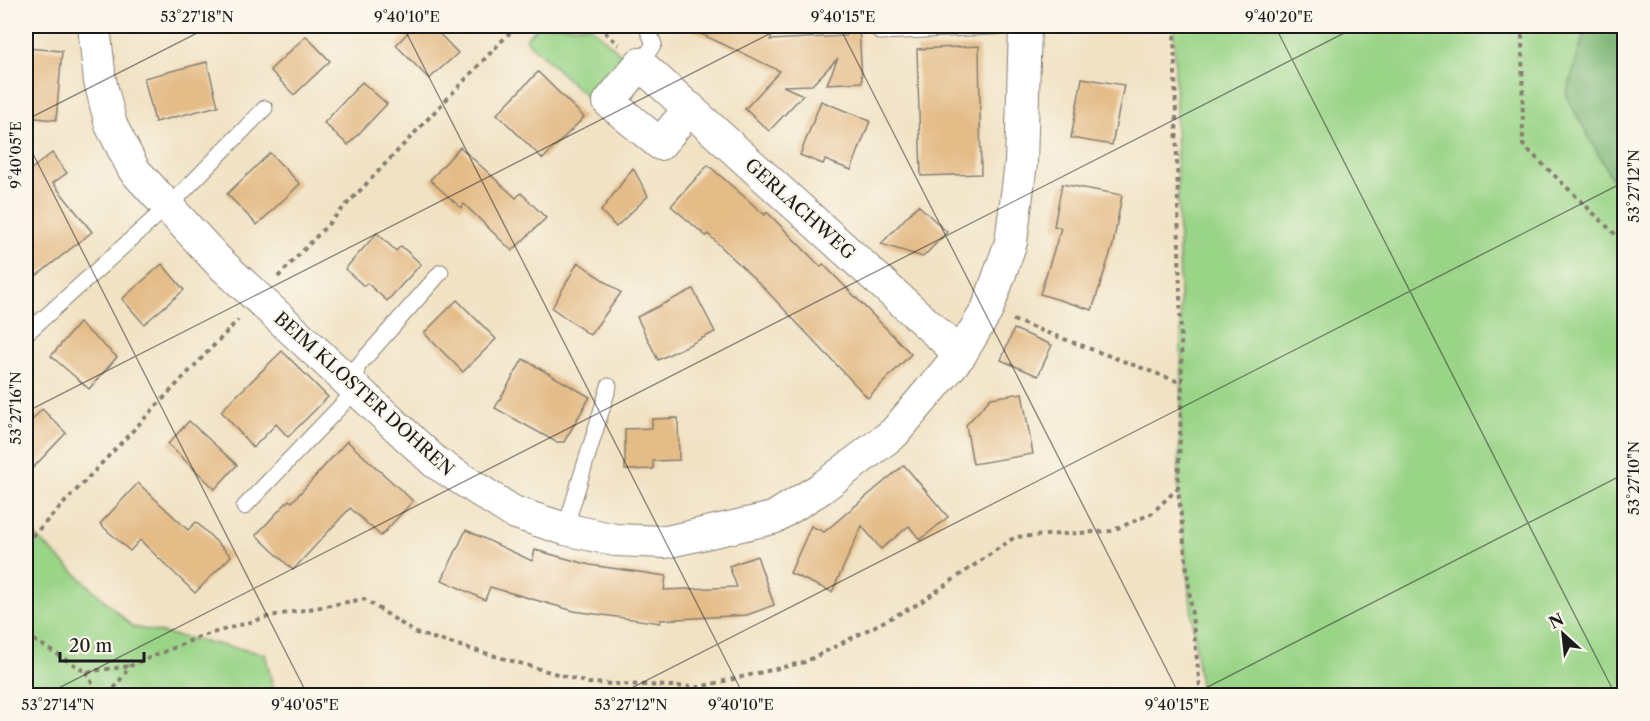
<svg xmlns="http://www.w3.org/2000/svg" width="1650" height="721" viewBox="0 0 1650 721" font-family="'Libre Caslon Text',serif">
<style>
.green{fill:#9ad487;stroke:#5b7852;stroke-width:1.5}
.forest{fill:#7bb674;stroke:#4c6948;stroke-width:1.5}
.building{fill:#e4bc88}
.lines{fill:none;stroke-linecap:round;stroke-linejoin:round}
.service-casing{stroke:#867f70;stroke-width:17}
.minor-casing{stroke:#867f70;stroke-width:34}
.path{stroke:#867f70;stroke-width:4;stroke-dasharray:4.5 4.5;stroke-linecap:butt}
.service{stroke:#fff;stroke-width:15}
.minor{stroke:#fff;stroke-width:32}
.ticks{fill:none;stroke:#1c1c1c;stroke-width:1.5;stroke-opacity:0.45}
.labels{text-anchor:middle;dominant-baseline:central;stroke-width:4.5;stroke-linejoin:round;paint-order:stroke}
.street-label{font-size:18px;fill:#1c1c1c;stroke:#fbf7ec}
.neatline{fill:none;stroke:#1c1c1c;stroke-width:2}
.ticks-label{font-size:15px;text-anchor:middle;fill:#1c1c1c}
</style>
<rect width="100%" height="100%" fill="#fbf7ec"/>
<filter id="ink" filterUnits="userSpaceOnUse"><feTurbulence type="fractalNoise" baseFrequency=".0167" numOctaves="2"/><feDisplacementMap in="SourceGraphic" scale="12" xChannelSelector="R" yChannelSelector="G"/><feConvolveMatrix kernelMatrix="1 2 1 2 8 2 1 2 1" color-interpolation-filters="sRGB"/></filter>
<filter id="wash" filterUnits="userSpaceOnUse"><feTurbulence type="fractalNoise" baseFrequency=".008" numOctaves="4" result="noise"/><feDisplacementMap in="SourceGraphic" scale="24" xChannelSelector="R" yChannelSelector="G"/><feGaussianBlur stdDeviation="1.35" result="paint"/><feColorMatrix in="noise" values="0 0 0 0 0 0 0 0 0 0 0 0 0 0 0 0 0 1.4 0 .05"/><feComposite in="paint" operator="in"/></filter>
<g filter="url(#wash)">
<rect width="100%" height="100%" fill="#f1e2c4"/>
<!-- green -->
<g class="green">
<polygon points="538,26 590,26 632,64 594,104 525,39"/>
<polygon points="1174,26 1586,26 1567,96 1624,201 1624,695 1201,695 1178,488 1182,383"/>
<polygon points="26,527 133,627 265,654 275,695 26,695"/>
</g>
<!-- forest -->
<polygon class="forest" points="1586,26 1624,26 1624,201 1566,96"/>
<g id="blocks">
<!-- building -->
<g class="building">
<polygon points="414,26 432,26 458,53 429,79 396,45"/>
<polygon points="684,26 777,26 770,40 846,36 850,26 859,26 862,82 827,84 838,58 812,85 783,86 803,95 769,131 745,109 780,71"/>
<polygon points="306,36 330,61 294,95 270,70"/>
<polygon points="979,46 981,174 921,176 917,49"/>
<polygon points="26,48 62,51 56,120 26,117"/>
<polygon points="207,62 218,106 155,122 144,78"/>
<polygon points="538,72 584,117 543,159 497,114"/>
<polygon points="1082,78 1124,85 1112,145 1071,138"/>
<polygon points="362,82 387,104 348,145 324,123"/>
<polygon points="821,101 870,121 851,170 825,160 823,164 800,155"/>
<polygon points="460,147 516,198 521,193 546,218 512,251 464,204 461,208 430,180"/>
<polygon points="52,153 67,173 53,183 92,232 26,284 26,173"/>
<polygon points="270,153 300,184 257,225 227,194"/>
<polygon points="708,165 765,215 767,212 821,267 823,264 911,354 868,398 762,286 708,234 706,236 671,206"/>
<polygon points="633,168 648,196 616,227 601,211"/>
<polygon points="1062,184 1122,195 1113,245 1092,310 1040,294 1061,228 1054,226"/>
<polygon points="918,205 947,232 923,257 881,244"/>
<polygon points="377,233 396,251 401,246 421,264 387,301 367,283 364,286 345,269"/>
<polygon points="578,262 621,293 590,335 552,308"/>
<polygon points="162,264 184,290 144,324 122,299"/>
<polygon points="693,289 715,332 658,360 637,317"/>
<polygon points="457,300 496,339 463,372 424,333"/>
<polygon points="79,323 117,357 89,389 51,356"/>
<polygon points="1014,329 1052,345 1038,376 1001,360"/>
<polygon points="282,351 328,397 288,437 276,424 253,448 221,411"/>
<polygon points="523,359 590,397 564,442 556,442 495,408"/>
<polygon points="1022,393 1033,454 973,464 966,425 991,398"/>
<polygon points="42,409 66,433 26,475 26,427"/>
<polygon points="678,418 679,460 653,461 653,469 625,470 625,429 652,428 652,419"/>
<polygon points="189,421 237,465 215,489 168,444"/>
<polygon points="347,441 413,501 381,536 350,508 293,570 256,535 289,500 292,502"/>
<polygon points="904,465 948,517 920,540 909,526 881,549 862,526 832,592 790,573 811,526 824,532"/>
<polygon points="138,483 188,530 196,522 231,556 195,593 140,540 130,551 100,524"/>
<polygon points="466,530 532,561 535,550 590,565 666,576 664,590 737,587 729,566 757,556 774,605 747,615 660,620 660,623 574,611 490,587 485,600 442,580"/>
</g>
</g>
</g>
<g filter="url(#ink)">
<use href="#blocks" fill-opacity="0" stroke="#867f70" stroke-width="1.5"/>
<g class="lines">
<!-- service casing -->
<g class="service-casing">
<g id="service">
<polyline points="880,32 1014,26"/>
<polyline points="640,64 654,44 646,26"/>
<polyline points="26,334 178,197 265,108"/>
<polyline points="244,507 357,389 357,367 441,272"/>
<polyline points="565,529 609,386"/>
</g>
</g>
<!-- minor casing -->
<g class="minor-casing">
<g id="minor">
<polyline points="94,26 100,81 111,125 134,170 219,262 435,462 513,512 565,529 615,540 666,542 773,518 820,489 894,433 960,355 987,310 1011,242 1021,163 1025,26"/>
<polyline points="690,108 660,144 609,102 640,64 947,342 960,355"/>
</g>
</g>
<!-- path -->
<g class="path">
<polyline points="598,26 619,45"/>
<polyline points="1174,26 1182,383 1178,488 1201,696"/>
<polyline points="1522,26 1523,145 1616,235 1624,237"/>
<polyline points="278,277 516,26"/>
<polyline points="1013,320 1182,383"/>
<polyline points="26,543 238,320"/>
<polyline points="26,635 86,672 130,666"/>
<polyline points="86,672 99,696"/>
<polyline points="109,696 130,666 199,637 271,616 364,599 416,633 588,683 699,687 805,662 918,604 1015,537 1111,531 1151,514 1178,488"/>
</g>
<!-- service -->
<use href="#service" class="service"/>
<!-- minor -->
<use href="#minor" class="minor"/>
</g>
</g>
<!-- ticks -->
<path class="ticks" d="M403,26L744,696M839,26L1180,696M1275,26L1616,696M26,120L211,26M26,140L308,696M26,412L785,26M43,696L1358,26M616,696L1624,182M1190,696L1624,474"/>
<g class="labels">
<!-- street labels -->
<g class="street-label">
<text transform="translate(800 209) rotate(42)">GERLACHWEG</text>
<text transform="translate(364 394) rotate(42)">BEIM KLOSTER DOHREN</text>
</g>
</g>
<!-- margin -->
<rect width="1650" height="721" fill="none" stroke="#fbf7ec" stroke-width="66"/>
<!-- north arrow -->
<g transform="translate(1563 634) rotate(333)" stroke="#fbf7ec" stroke-width="4.5" paint-order="stroke">
<path d="M0-4.5L10 22L0 15L-10 22Z" fill="#1c1c1c"/>
<text y="-9" font-size="16" font-weight="bold" text-anchor="middle" fill="#1c1c1c">N</text>
</g>
<!-- scale -->
<path d="M60 652v9h84v-9" fill="none" stroke="#1c1c1c" stroke-width="3"/>
<text x="69" y="652" font-size="18" fill="#1c1c1c" stroke="#fbf7ec" stroke-width="4.5" paint-order="stroke">20 m</text>
<rect x="33" y="33" width="1584" height="655" class="neatline"/>
<g class="ticks-label">
<text x="197" y="22">53°27'18"N</text>
<text x="407" y="22">9°40'10"E</text>
<text x="843" y="22">9°40'15"E</text>
<text x="1279" y="22">9°40'20"E</text>
<text transform="translate(16 155) rotate(-90)" y="5">9°40'05"E</text>
<text transform="translate(1634 186) rotate(-90)" y="5">53°27'12"N</text>
<text transform="translate(16 408) rotate(-90)" y="5">53°27'16"N</text>
<text transform="translate(1634 478) rotate(-90)" y="5">53°27'10"N</text>
<text x="58" y="710">53°27'14"N</text>
<text x="305" y="710">9°40'05"E</text>
<text x="631" y="710">53°27'12"N</text>
<text x="741" y="710">9°40'10"E</text>
<text x="1177" y="710">9°40'15"E</text>
</g>
</svg>
